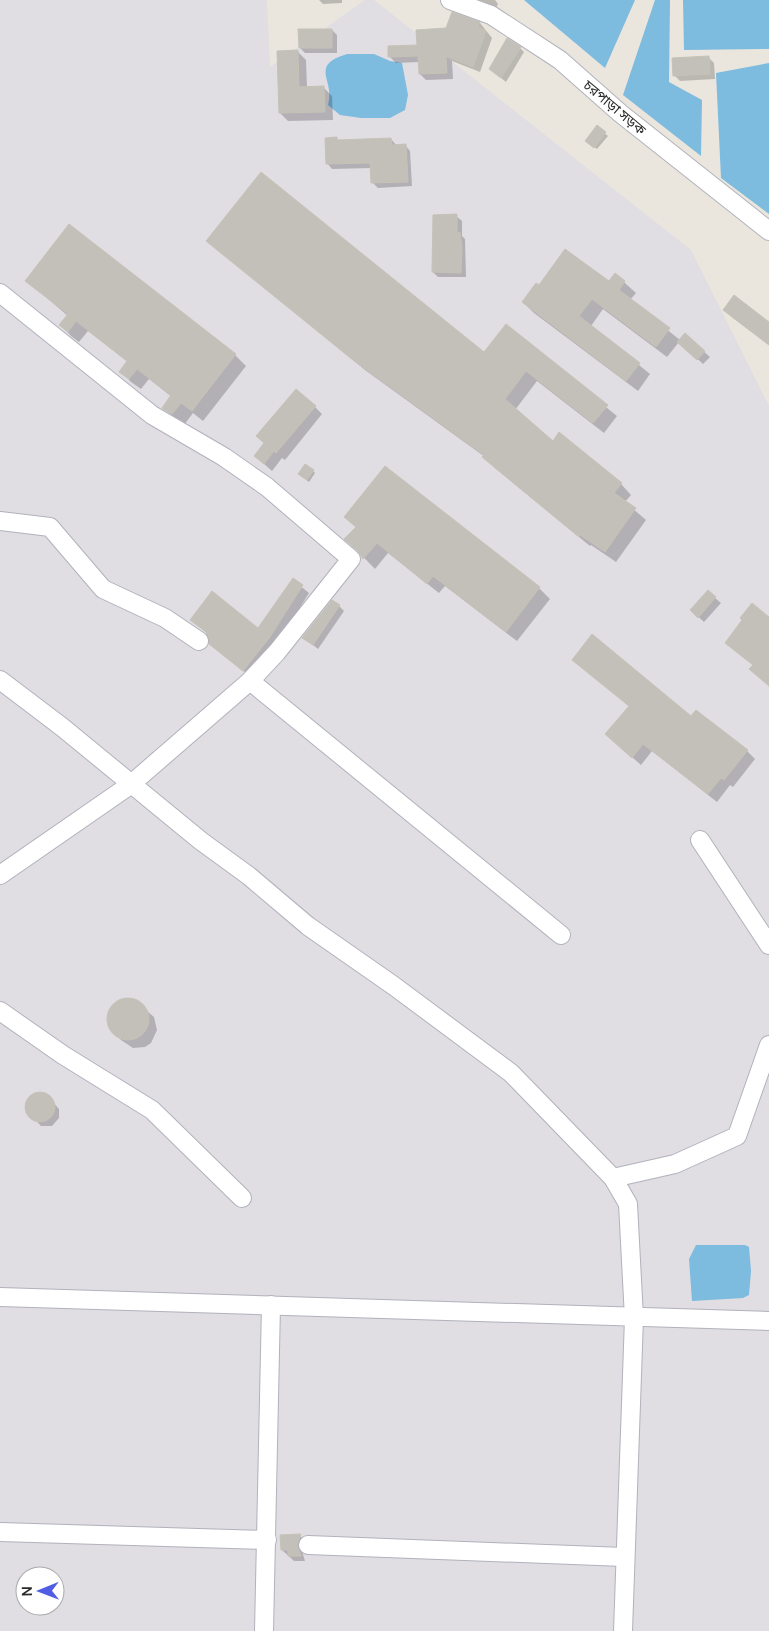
<svg xmlns="http://www.w3.org/2000/svg" width="769" height="1631" viewBox="0 0 769 1631" font-family="Manrope,'Noto Sans Bengali',sans-serif">
<style>
.industrial{fill:#e0dde3;fill-rule:evenodd}
.water{fill:#7dbbdf}
.shadow{fill:#0003}
.building{fill:#c3c0b9;stroke:#c5c2b7}
.lines{fill:none;stroke-linecap:round;stroke-linejoin:round}
.minor-casing{stroke:#b1b2bc;stroke-width:20}
.minor{stroke:#fff;stroke-width:18}
.labels{text-anchor:middle;dominant-baseline:central;stroke-width:5;stroke-linejoin:round;paint-order:stroke}
.street-label{font-size:14px;fill:#2a2a2a;stroke:#fff}
</style>
<rect width="100%" height="100%" fill="#eae6de"/>
<!-- industrial -->
<path class="industrial" d="M0,0H267L270,67L365,0H374L691,250L769,406V1631H0ZM25,1576H55V1606H25Z"/>
<!-- water -->
<g class="water">
<polygon points="524,0 635,0 605,68"/>
<polygon points="655,0 670,0 669,82 702,100 701,156 623,95"/>
<polygon points="683,0 769,0 769,49 684,50"/>
<path d="M347,54H374L390,61L402,63L408,95L405,110L390,118H361L340,115L328,105C336,80 308,66 347,54Z"/>
<polygon points="769,63 769,214 721,178 716,73"/>
<polygon points="696,1245 745,1245 749,1247 751,1271 749,1295 743,1298 692,1301 689,1259"/>
</g>
<!-- shadow -->
<g class="shadow">
<polygon points="319,0 342,0 342,3 323,4"/>
<polygon points="475,0 495,0 498,4 496,8"/>
<polygon points="453,14 480,23 492,38 480,72 452,61 453,79 426,80 420,74 419,62 396,63 389,56 418,47 447,29"/>
<polygon points="332,30 337,35 337,53 305,53 300,48"/>
<polygon points="520,48 524,52 506,82 495,73"/>
<polygon points="298,52 306,60 307,88 324,88 332,96 333,120 288,121 280,113"/>
<polygon points="709,58 714,63 715,79 680,81 674,75"/>
<polygon points="597,127 608,136 597,149 589,143"/>
<polygon points="336,138 339,141 391,139 396,145 405,145 410,151 412,186 378,188 372,182 372,168 332,169 327,163"/>
<polygon points="456,216 462,221 462,236 465,239 466,277 438,277 433,272"/>
<polygon points="208,241 484,354 506,326 617,416 604,433 537,381 515,410 553,443 621,484 631,495 625,502 646,520 616,562 591,545 590,546 495,468 485,457 365,370"/>
<polygon points="616,275 636,293 630,300 680,340 685,335 710,357 703,364 679,342 667,357 603,309 591,326 650,374 638,391 534,313 523,302 539,287 609,283"/>
<polygon points="27,281 235,355 246,366 203,421 193,413 184,425 163,408 172,397 149,379 141,389 131,382 121,371 128,362 88,331 79,342 71,336 61,325 68,316"/>
<polygon points="725,310 769,324 769,345 733,318"/>
<polygon points="315,407 322,414 285,460 282,458 272,471 255,456"/>
<polygon points="313,471 315,473 309,482 299,474"/>
<polygon points="346,517 539,588 550,599 517,641 445,586 439,593 388,553 375,569 346,539 357,528"/>
<polygon points="293,580 309,593 277,644 251,677 218,651 210,643 207,633 192,620 259,630"/>
<polygon points="708,592 721,603 704,622 691,610"/>
<polygon points="339,606 344,611 318,649 304,638"/>
<polygon points="574,660 691,718 747,751 755,759 733,787 730,785 717,802 652,751 641,765 615,742 630,707"/>
<polygon points="126,1000 134,1000 154,1017 157,1030 151,1043 145,1047 133,1048 121,1040 109,1024 110,1013 117,1003"/>
<polygon points="37,1094 47,1095 59,1109 59,1118 52,1126 41,1126 28,1112 28,1102"/>
<polygon points="300,1536 305,1541 302,1551 305,1561 294,1561 282,1550"/>
</g>
<!-- building -->
<g class="building">
<polygon points="452,12 480,22 478,27 486,31 473,67 446,56 447,73 419,74 418,56 388,57 388,46 417,45 416,30 446,28"/>
<polygon points="298,29 332,29 332,48 299,48"/>
<polygon points="507,38 521,47 501,78 489,69"/>
<polygon points="298,50 299,87 324,86 325,112 279,113 277,51"/>
<polygon points="709,56 710,74 673,76 672,58"/>
<polygon points="597,125 606,132 594,148 585,141"/>
<polygon points="337,137 337,140 391,138 392,145 406,144 408,182 371,183 370,163 326,164 325,138"/>
<polygon points="261,172 484,352 506,324 608,405 593,423 526,371 505,399 553,441 559,432 622,483 614,493 636,508 605,552 580,535 579,537 482,457 484,455 353,360 206,241"/>
<polygon points="457,214 457,233 460,232 462,248 461,273 432,272 433,215"/>
<polygon points="69,224 236,354 192,411 181,403 172,414 165,410 162,408 171,395 137,369 129,379 119,372 127,361 76,321 68,332 59,325 68,314 25,281"/>
<polygon points="565,249 609,281 615,273 625,281 619,290 670,328 656,347 592,299 579,316 640,363 626,381 522,302 536,283 539,285"/>
<polygon points="734,295 769,322 769,345 723,310"/>
<polygon points="685,333 705,351 697,360 677,342"/>
<polygon points="296,389 316,406 276,453 274,451 264,464 254,456 264,443 256,436"/>
<polygon points="305,464 314,470 307,480 298,474"/>
<polygon points="385,466 540,587 506,632 433,576 427,584 377,543 363,559 358,551 344,539 356,527 344,517"/>
<polygon points="293,578 303,585 270,637 243,671 209,644 206,632 190,620 212,591 258,628"/>
<polygon points="708,590 716,597 698,618 690,610"/>
<polygon points="332,600 340,605 313,645 302,638"/>
<polygon points="752,603 769,617 769,686 749,669 753,665 725,643 742,620 740,618"/>
<polygon points="592,634 691,716 696,710 748,750 724,780 721,778 708,794 643,744 632,758 605,734 629,706 572,660"/>
<circle cx="128" cy="1019" r="21"/>
<circle cx="40" cy="1107" r="15"/>
<polygon points="301,1534 297,1545 301,1556 288,1556 288,1550 281,1550 280,1535"/>
</g>
<g class="lines">
<!-- minor casing -->
<g class="minor-casing">
<g id="minor">
<polyline points="450,0 491,15 560,60 620,113 769,231"/>
<polyline points="0,293 152,415 224,457 267,487 351,559 277,652 250,681 130,785 0,875"/>
<polyline points="0,521 50,527 103,589 165,618 199,641"/>
<polyline points="0,680 62,727 201,841 249,876 308,926 394,986 511,1073 613,1178 675,1164 737,1136 769,1045"/>
<polyline points="250,681 561,935"/>
<polyline points="700,840 769,945"/>
<polyline points="0,1011 63,1055 152,1110 242,1198"/>
<polyline points="613,1178 628,1204 634,1318 623,1631"/>
<polyline points="0,1297 769,1321"/>
<polyline points="0,1532 267,1540"/>
<polyline points="308,1545 624,1557"/>
<polyline points="264,1631 271,1305"/>
</g>
</g>
<!-- minor -->
<use href="#minor" class="minor"/>
</g>
<g class="labels">
<!-- street labels -->
<g class="street-label">
<text transform="translate(615 107) rotate(40)">চরপাড়া সড়ক</text>
</g>
</g>
<!-- north arrow -->
<g transform="translate(40 1591) rotate(269)"><circle r="24" fill="#ffffff" stroke="#aaaaaa"/>
<path d="M0-4L9 19L0 12L-9 19Z" fill="#515de3"/>
<text y="-8" font-size="14" font-weight="bold" text-anchor="middle" fill="#2a2a2a">N</text>
</g>
</svg>
